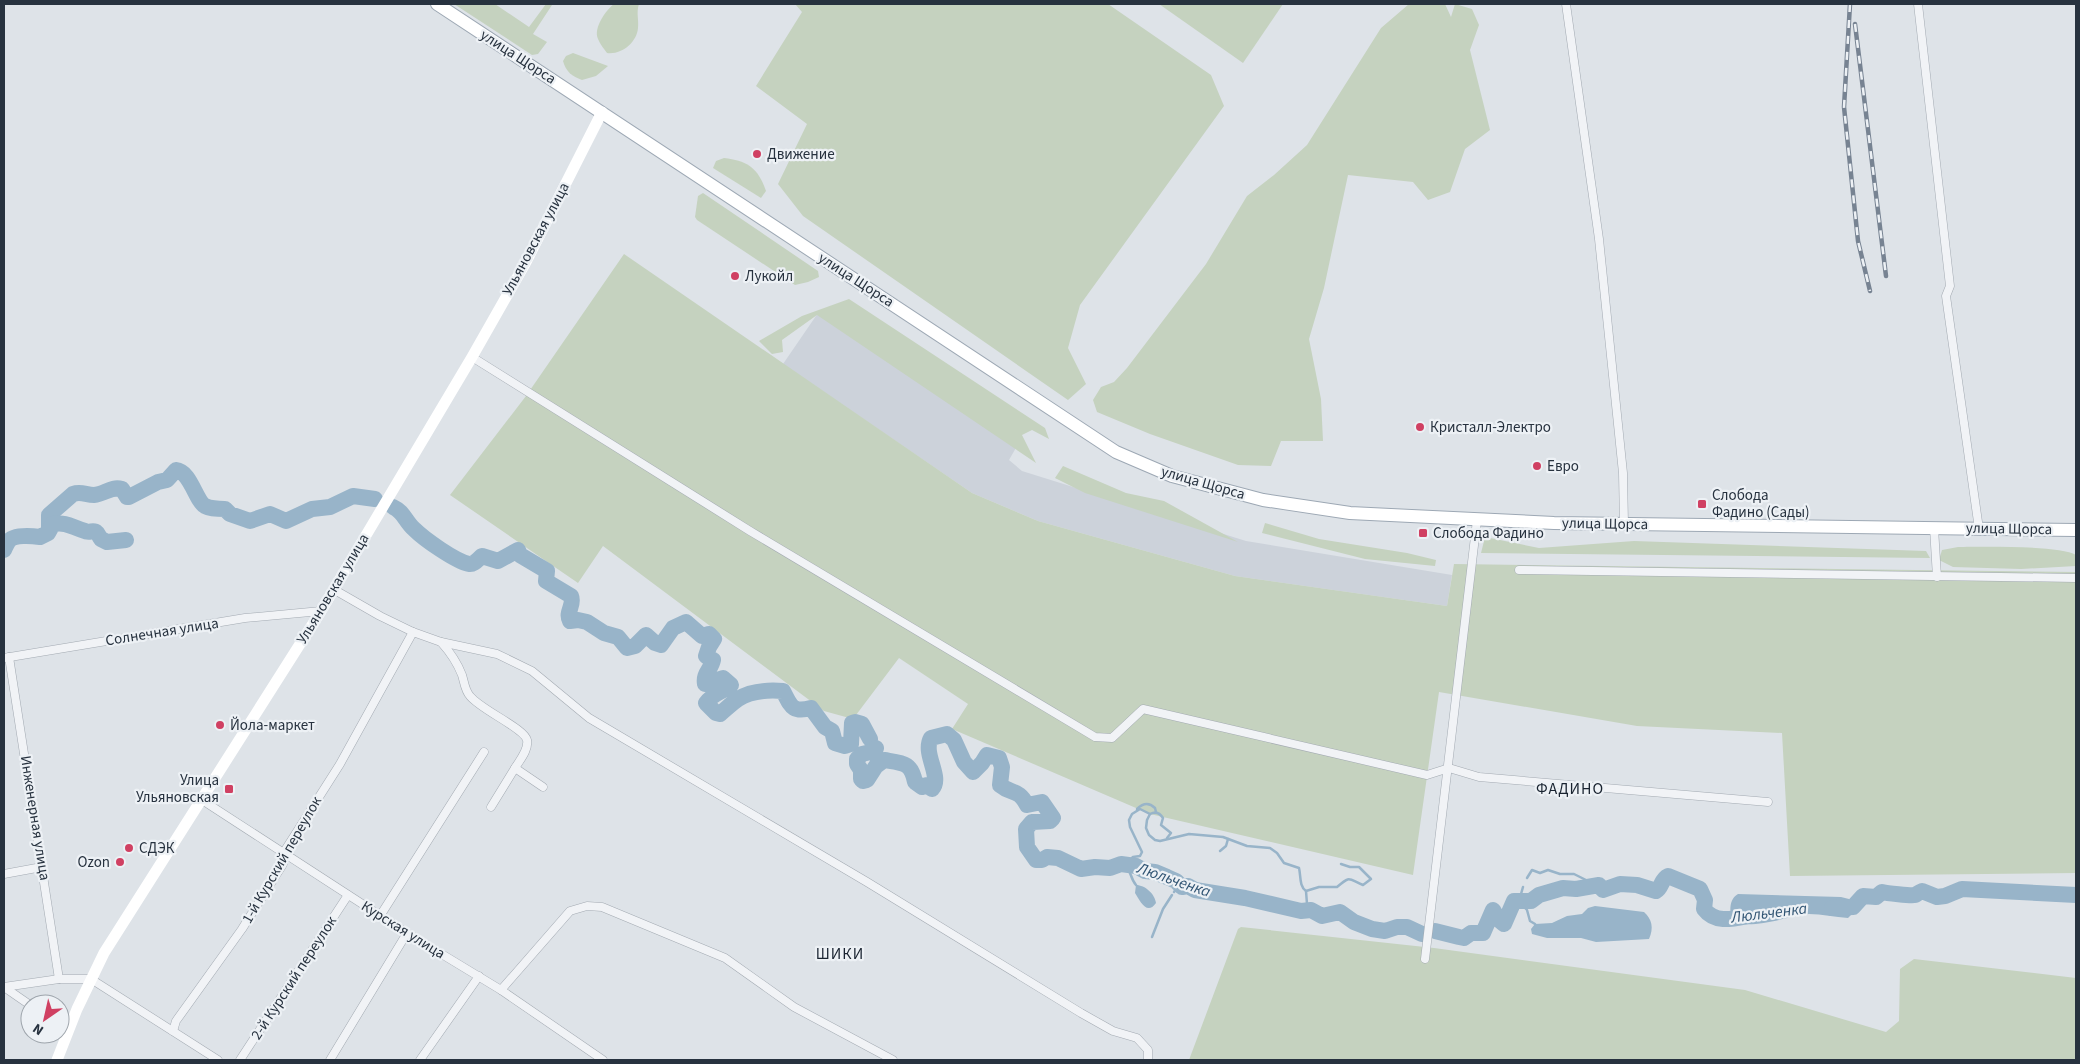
<svg xmlns="http://www.w3.org/2000/svg" width="2080" height="1064" viewBox="0 0 2080 1064" font-family="'Source Sans 3',sans-serif">
<style>
.built{fill:#ccd2da}
.green{fill:#c5d2bf}
.water{fill:#98b4c9}
.lines{fill:none;stroke-linecap:round;stroke-linejoin:round}
.stream{stroke:#98b4c9;stroke-width:2.5}
.river{stroke:#98b4c9;stroke-width:16}
.minor-casing{stroke:#a3aab2;stroke-width:9}
.primary-casing{stroke:#9da8b4;stroke-width:14}
.minor{stroke:#f1f3f6;stroke-width:8}
.secondary{stroke:#fff;stroke-width:11}
.primary{stroke:#fff;stroke-width:12}
.rail-casing{stroke:#778392;stroke-width:4.5}
.rail{stroke:#edf1f5;stroke-width:2.5;stroke-dasharray:8;stroke-linecap:butt}
.poi-dot{fill:#d04062;stroke:#edf1f5;stroke-width:2}
.labels{text-anchor:middle;dominant-baseline:central;stroke-width:4.5;stroke-linejoin:round;paint-order:stroke}
.street-label{font-size:15px;fill:#27323f;stroke:#edf1f5}
.poi-label{font-size:15px;fill:#27323f;stroke:#edf1f5;text-anchor:start}
.neighbourhood-label{font-size:16px;letter-spacing:1px;fill:#192330;stroke:#edf1f5}
.water-label{font-size:16px;font-style:italic;fill:#305473;stroke:#edf1f5}
</style>
<rect width="100%" height="100%" fill="#dee3e8"/>
<!-- built -->
<polygon class="built" points="818,313 1017,446 1009,460 1022,471 1246,541 1452,575 1447,606 1235,576 1038,521 972,493 783,364"/>
<!-- green -->
<g class="green">
<polygon points="454,4 495,4 529,27 546,4 552,5 533,34 547,42 538,54 532,55"/>
<path d="M614,4H639C636,13 639,19 638,28C637,42 622,55 607,53C604,49 600,44 598,39C593,28 606,10 614,4Z"/>
<polygon points="795,4 1108,4 1211,75 1224,106 1080,305 1068,348 1086,384 1068,400 803,216 778,184 807,124 756,86 802,12"/>
<polygon points="1159,4 1283,4 1243,63"/>
<polygon points="1409,4 1445,4 1451,17 1455,4 1472,9 1479,25 1470,50 1490,130 1465,149 1450,192 1428,200 1413,182 1348,175 1324,288 1309,339 1321,399 1323,441 1281,441 1271,466 1238,465 1150,434 1097,412 1093,400 1101,387 1114,382 1127,368 1206,264 1247,196 1274,175 1307,145 1381,28"/>
<path d="M573,53L608,66L596,76L582,80C572,76 566,72 563,61L566,56Z"/>
<path d="M724,158C748,161 758,168 766,191L761,198L713,168L716,161Z"/>
<polygon points="703,193 818,271 819,277 808,282 795,285 697,220 695,217 698,196"/>
<polygon points="624,254 972,493 1038,521 1235,576 1447,606 1454,564 2076,572 2076,873 1790,876 1782,733 1637,726 1439,692 1413,875 1150,814 952,729 968,704 899,658 853,719 824,711 603,546 578,583 450,495 526,396"/>
<polygon points="849,299 1045,428 1049,439 1032,430 1022,435 1036,463 817,315 782,340 783,352 772,354 759,341 802,316"/>
<polygon points="1063,466 1126,493 1164,501 1238,542 1085,493 1055,478"/>
<polygon points="1265,523 1319,539 1407,553 1436,560 1435,566 1365,559 1262,533"/>
<polygon points="1485,537 1539,548 1634,541 1926,551 1930,558 1481,553"/>
<path d="M1958,547C1981,547 2060,545 2076,555V566L2021,569L1953,567L1939,560L1942,550Z"/>
<polygon points="1241,927 1434,948 1745,990 1886,1032 1899,1021 1900,969 1914,959 2076,978 2076,1060 1189,1060 1238,929"/>
</g>
<!-- water -->
<g class="water">
<path d="M1136,885C1145,885 1155,894 1156,903C1147,916 1140,901 1135,893Z"/>
<path d="M1738,894L1841,897L1849,899L1853,907L1851,915L1848,918C1835,917 1822,914 1809,914C1791,915 1744,933 1731,919C1730,910 1729,899 1738,894Z"/>
<path d="M1595,906L1644,912C1652,919 1654,928 1649,939L1596,942L1581,938H1547L1532,934L1531,929L1535,924L1552,923L1567,916L1582,914L1588,908Z"/>
</g>
<g class="lines">
<!-- stream -->
<g class="stream">
<path d="M1137,809C1143,803 1149,802 1155,808L1156,812"/>
<path d="M1150,814C1156,811 1160,813 1163,818L1161,825L1171,833L1167,838"/>
<polyline points="1220,851 1226,846 1228,839"/>
<polyline points="1527,878 1532,870 1540,873 1548,870 1560,874 1574,874 1596,885"/>
<path d="M1136,885C1130,878 1131,870 1125,865L1133,857L1140,856L1142,852L1130,827L1129,820L1132,814L1140,809L1150,814L1147,820L1146,828L1149,835L1155,840L1160,841L1189,834L1223,837L1247,846L1270,848L1277,853L1284,863L1299,868C1301,876 1299,886 1306,891"/>
<polyline points="1523,887 1519,901 1527,910 1530,921 1535,924"/>
<polyline points="1174,892 1179,885"/>
<path d="M1304,911L1307,904L1306,891L1319,887H1337C1351,875 1348,879 1363,885L1371,879L1359,867H1350L1341,864"/>
<polyline points="1152,937 1163,909 1172,895"/>
</g>
<!-- river -->
<g class="river">
<path d="M393,507C404,512 405,521 414,529C424,539 455,561 469,564C474,565 478,559 482,556L498,561L518,550L520,555L547,571L546,581L571,596C575,605 565,612 570,621L578,620L587,622L604,633L618,637L627,648L635,646L646,635L655,643L661,645L673,628L686,622L702,636L709,634L714,639L709,647L706,656L713,660C711,670 703,673 705,684L723,678L731,685C723,692 713,693 706,703L716,713L720,714C726,709 732,703 738,699C752,690 770,690 783,691C791,706 792,713 811,708L825,727L832,731L835,743L845,746L851,744L852,723L855,722L862,724L870,739"/>
<path d="M49,528V515L73,494C81,491 86,495 94,495C105,494 111,486 122,489L127,497H129L158,482L167,480L176,470C190,471 196,501 205,506C211,509 218,509 225,509L230,514L250,521L270,514L286,521L312,509L330,507L353,496L375,499"/>
<path d="M4,550C5,548 6,545 8,542C13,534 32,536 40,537L48,533L53,524C68,522 71,527 85,531C88,533 94,530 96,532C99,534 99,537 101,539L107,542L126,540"/>
<path d="M876,748L875,751L862,754L857,759V764L861,770V779L863,781L867,780L876,766L884,760C903,763 911,762 915,782L922,787L927,785L932,789C943,777 922,754 931,738L947,734L954,740L964,762L973,772L982,763L987,755L999,758L1002,767L1000,785C1012,795 1018,788 1027,805L1042,802L1053,818L1050,821L1032,822L1026,829L1027,847L1036,860H1042L1047,857L1058,858L1081,869L1095,867L1110,868L1121,864L1136,866L1145,871L1155,872L1167,877L1176,881L1182,887L1188,886L1195,890L1245,898L1301,911L1311,910L1322,916L1340,912L1354,922L1372,929L1385,931L1397,927H1407L1422,934"/>
<path d="M1832,908L1853,907L1863,896L1876,897L1882,892C1886,893 1911,896 1915,895C1917,894 1919,892 1922,891L1937,897L1945,896L1962,889L2076,895"/>
<path d="M1435,931L1459,937L1464,938L1471,933H1483L1493,910L1498,919L1504,924L1514,901H1531L1539,895L1563,888L1576,889L1599,885L1603,890L1620,884L1637,885L1656,891C1662,888 1661,879 1668,876L1700,889L1705,900L1704,909C1716,925 1736,918 1753,915"/>
</g>
<!-- minor casing -->
<g class="minor-casing">
<g id="minor">
<polyline points="1566,4 1599,239 1623,473 1624,524"/>
<polyline points="1918,4 1950,286 1946,296 1979,529"/>
<polyline points="472,357 750,531 1095,737 1112,738 1143,709 1427,775 1449,768 1479,777 1768,802"/>
<polyline points="1934,528 1937,577"/>
<polyline points="1519,570 2076,578"/>
<polyline points="333,589 380,616 413,632 441,642 497,654 532,671 589,718 867,882 1081,1013 1113,1031 1137,1038 1148,1050 1148,1060"/>
<path d="M441,642C450,652 457,662 462,675C464,681 465,691 470,696C481,710 524,728 527,740C529,750 519,761 515,768L543,787"/>
<polyline points="9,657 59,979"/>
<polyline points="4,658 245,618 321,611"/>
<polyline points="202,800 407,933 501,990 603,1060"/>
<polyline points="491,807 515,768"/>
<polyline points="4,874 42,867"/>
<polyline points="380,916 484,752"/>
<polyline points="1425,959 1477,520"/>
<polyline points="4,987 59,979 91,979 218,1060"/>
<polyline points="4,987 30,1005"/>
<polyline points="501,990 570,911 587,906 602,907 725,958 794,1007 893,1060"/>
<polyline points="173,1031 176,1021 242,929 283,864 284,852 340,764 413,632"/>
<polyline points="240,1060 348,895"/>
<polyline points="330,1060 407,933"/>
<polyline points="420,1060 479,976"/>
</g>
</g>
<!-- primary casing -->
<g class="primary-casing">
<polyline id="primary" points="437,4 1116,452 1172,476 1263,500 1350,513 1554,523 2076,530"/>
</g>
<!-- minor -->
<use href="#minor" class="minor"/>
<!-- secondary -->
<polyline class="secondary" points="57,1060 77,1009 104,953 321,611 472,357 526,262 602,112"/>
<!-- primary -->
<use href="#primary" class="primary"/>
<!-- rail casing -->
<g class="rail-casing">
<g id="rail">
<polyline points="1850,4 1844,107 1858,241 1870,291"/>
<polyline points="1855,24 1886,276"/>
</g>
</g>
<!-- rail -->
<use href="#rail" class="rail"/>
</g>
<!-- markers -->
<g class="poi-dot">
<circle cx="757" cy="154" r="5"/>
<circle cx="735" cy="276" r="5"/>
<circle cx="1420" cy="427" r="5"/>
<circle cx="1537" cy="466" r="5"/>
<rect x="1697" y="499" width="10" height="10" rx="2.5"/>
<rect x="1418" y="528" width="10" height="10" rx="2.5"/>
<circle cx="220" cy="725" r="5"/>
<rect x="224" y="784" width="10" height="10" rx="2.5"/>
<circle cx="129" cy="848" r="5"/>
<circle cx="120" cy="862" r="5"/>
</g>
<g class="labels">
<!-- street labels -->
<g class="street-label">
<text transform="translate(518 57) rotate(33)">улица Щорса</text>
<text transform="translate(536 239) rotate(-62)">Ульяновская улица</text>
<text transform="translate(856 280) rotate(33)">улица Щорса</text>
<text transform="translate(1203 483) rotate(16)">улица Щорса</text>
<text transform="translate(1605 524) rotate(1)">улица Щорса</text>
<text transform="translate(2009 529) rotate(1)">улица Щорса</text>
<text transform="translate(333 589) rotate(-59)">Ульяновская улица</text>
<text transform="translate(162 632) rotate(-9)">Солнечная улица</text>
<text transform="translate(35 818) rotate(81)">Инженерная улица</text>
<text transform="translate(282 860) rotate(-60)">1-й Курский переулок</text>
<text transform="translate(403 930) rotate(32)">Курская улица</text>
<text transform="translate(294 978) rotate(-57)">2-й Курский переулок</text>
</g>
<!-- poi labels -->
<g class="poi-label">
<text x="767" y="154">Движение</text>
<text x="745" y="276">Лукойл</text>
<text x="1430" y="427">Кристалл-Электро</text>
<text x="1547" y="466">Евро</text>
<text x="1712" y="495">Слобода<tspan x="1712" dy="17">Фадино (Сады)</tspan></text>
<text x="1433" y="533">Слобода Фадино</text>
<text x="230" y="725">Йола-маркет</text>
<text x="219" y="780" text-anchor="end">Улица<tspan x="219" dy="17">Ульяновская</tspan></text>
<text x="139" y="848">СДЭК</text>
<text x="110" y="862" text-anchor="end">Ozon</text>
</g>
<!-- neighbourhood labels -->
<g class="neighbourhood-label">
<text x="1570" y="789">ФАДИНО</text>
<text x="840" y="954">ШИКИ</text>
</g>
<!-- water labels -->
<g class="water-label">
<text transform="translate(1174 880) rotate(19)">Люльченка</text>
<text transform="translate(1769 913) rotate(-7)">Люльченка</text>
</g>
</g>
<!-- border -->
<rect width="2080" height="1064" fill="none" stroke="#27323f" stroke-width="10"/>
<!-- north arrow -->
<g transform="translate(45 1019) rotate(214)"><circle r="24" fill="#edf1f5" stroke="#9ea5ac"/>
<path d="M0-4L9 19L0 12L-9 19Z" fill="#d04062"/>
<text y="-8" font-size="14" font-weight="bold" text-anchor="middle" fill="#27323f">N</text>
</g>
</svg>
